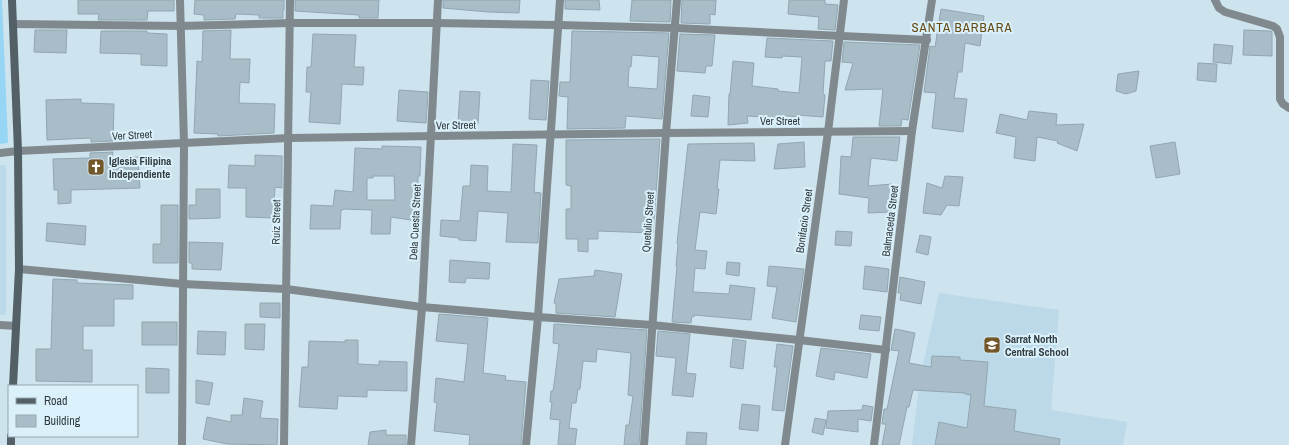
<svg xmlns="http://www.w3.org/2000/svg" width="1289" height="445" viewBox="0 0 1289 445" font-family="'Archivo Narrow',sans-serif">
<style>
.built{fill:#bbd9e8}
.green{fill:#96d6f4}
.building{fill:#a8bdc7;stroke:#91a6b0;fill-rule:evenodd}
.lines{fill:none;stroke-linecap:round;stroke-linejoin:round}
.street{stroke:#80898d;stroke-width:8}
.secondary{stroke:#536066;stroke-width:8}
.labels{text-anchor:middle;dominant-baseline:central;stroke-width:4;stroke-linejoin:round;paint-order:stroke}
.street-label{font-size:11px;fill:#323b3f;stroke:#daf0fb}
.poi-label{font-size:11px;font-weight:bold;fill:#323b3f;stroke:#daf0fb;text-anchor:start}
.quarter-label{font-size:13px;letter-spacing:1px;fill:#664911;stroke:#daf0fb}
</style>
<rect width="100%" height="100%" fill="#cde3ee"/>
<!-- built -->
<g class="built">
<rect x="0" y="165" width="6" height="150"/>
<polygon points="939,293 1059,310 1051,410 1127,422 1123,445 912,445 920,379"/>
</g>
<!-- green -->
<polygon class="green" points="0,0 2,0 8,143 0,144"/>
<!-- building -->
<g class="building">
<polygon points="78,0 174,0 174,11 148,11 147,20 98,20 99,14 78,14"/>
<polygon points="195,0 284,0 284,10 283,10 283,18 259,18 259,15 236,14 235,19 204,20 204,15 194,14"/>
<polygon points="295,0 379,0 378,18 359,18 359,15 295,11"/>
<polygon points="443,0 520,0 519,13 488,12 443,8"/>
<polygon points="565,0 599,0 600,10 565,9"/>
<polygon points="632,0 671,0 670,22 630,21"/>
<polygon points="682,0 716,0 715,15 710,14 710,24 681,23"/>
<polygon points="789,0 825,0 825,4 838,5 835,30 818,29 819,17 788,14"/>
<polygon points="941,9 984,16 980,46 965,43 962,72 958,72 954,98 967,99 963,132 932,128 936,93 924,92 930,46 935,47"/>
<polygon points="35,30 67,30 66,53 34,52"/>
<polygon points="231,30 230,59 250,59 249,83 240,82 239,103 275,104 274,133 218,136 218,134 194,133 197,61 202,62 203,31"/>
<polygon points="1244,30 1271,31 1272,32 1272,56 1243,55"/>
<polygon points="101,31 147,31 147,33 167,34 167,66 141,65 141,54 100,53"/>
<path d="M572,31L669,33L662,119L626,116L625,128L567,129L568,97L559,96L560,82H570ZM632,55L659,57L657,89L628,87L629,67H631Z"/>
<polygon points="313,34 356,35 354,67 364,67 363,85 342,84 340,124 309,122 311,92 306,92 307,67 311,67"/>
<polygon points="680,34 715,35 712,66 706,66 705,73 677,71"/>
<polygon points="767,38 833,41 831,61 825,61 823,94 825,95 823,117 797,115 797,117 779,115 779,118 747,116 748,123 728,125 729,94 730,94 733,61 754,63 752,86 778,89 778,91 799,93 802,57 782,56 782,58 765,57"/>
<polygon points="844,42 920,45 908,120 902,119 901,126 879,126 883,89 845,90 853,63 842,62"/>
<polygon points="1214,44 1233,46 1231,64 1213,62"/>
<polygon points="1198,63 1217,64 1216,82 1197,80"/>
<polygon points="1139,71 1136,91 1126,94 1116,91 1118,74"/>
<polygon points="531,80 549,81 546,120 529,119"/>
<polygon points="399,90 428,92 426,123 397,121"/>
<polygon points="460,91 480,92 478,124 458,123"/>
<polygon points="693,95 710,97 708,117 691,116"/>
<polygon points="81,99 81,103 114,104 113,141 91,142 91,138 47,140 46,100"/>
<polygon points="1029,111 1057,114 1056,125 1084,124 1077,151 1057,143 1058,141 1037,137 1035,161 1014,158 1016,137 996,133 1000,114 1027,120"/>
<polygon points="853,137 900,137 897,161 871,158 868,186 892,184 892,212 868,213 869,198 839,194 841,156 851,157"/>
<polygon points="660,139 653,233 598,231 598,239 588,239 588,252 578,251 578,239 566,239 566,209 571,209 571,186 566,185 566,140"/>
<polygon points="804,142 805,167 774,169 778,144"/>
<polygon points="1175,142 1180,174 1156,178 1150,146"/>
<polygon points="754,143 755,161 720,160 717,189 719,189 716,214 700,212 695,250 707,251 705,269 695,268 693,292 729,294 730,285 755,288 751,320 694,315 694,317 692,316 691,323 672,322 677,266 676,266 678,244 677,243 688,144"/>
<polygon points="513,144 537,145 534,192 541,193 538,243 506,242 508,213 478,211 476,241 459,240 459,238 440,236 441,220 460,221 463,186 470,186 471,165 488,166 487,191 511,192"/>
<path d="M382,146L421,147L420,176H418L417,221L391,217L390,234H371L372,210L343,209V210H341L340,229H310L311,205L333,206L335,190L353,192L355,148L382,149ZM373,176H394L395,200H367V178H373Z"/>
<polygon points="113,152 112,158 138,157 140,188 71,190 71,203 58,204 58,190 54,190 53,159 90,158 90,153"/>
<polygon points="255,155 282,156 282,188 275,187 273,218 246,217 246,188 228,188 229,165 255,166"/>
<polygon points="945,176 963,177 959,206 947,205 941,215 923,213 927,183 942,188"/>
<polygon points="196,189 220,189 220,218 189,219 189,205 196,205"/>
<polygon points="161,205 178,205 178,263 153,263 153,244 161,244"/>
<polygon points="47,223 86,226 85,245 46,241"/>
<polygon points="836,231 852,232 851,246 835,245"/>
<polygon points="920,235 931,237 928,255 916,252"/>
<polygon points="189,242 223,243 221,270 192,269 192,263 189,263"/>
<polygon points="450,260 490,263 489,279 466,278 465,283 449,282"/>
<polygon points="727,262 740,263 739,276 726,274"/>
<polygon points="769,266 804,269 796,322 772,318 777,287 767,286"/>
<polygon points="865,266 889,269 887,292 863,289"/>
<polygon points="595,270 622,274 615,317 556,313 556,304 554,303 559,279 594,276"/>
<polygon points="900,277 925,282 921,304 900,300 901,293 898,293"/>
<polygon points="53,279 77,280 77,283 133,285 133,299 114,299 114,326 83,326 83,350 92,350 92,382 36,381 36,349 51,349"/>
<polygon points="260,303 280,303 280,318 260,317"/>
<polygon points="439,314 488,318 483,373 506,376 505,380 526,382 521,445 469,445 470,435 434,431 437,403 434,402 436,378 464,382 468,344 436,341"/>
<polygon points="861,315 881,317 879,331 859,329"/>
<rect x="142" y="322" width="35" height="23"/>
<polygon points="245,324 265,324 264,350 245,349"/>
<polygon points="554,324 647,330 639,445 624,445 626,425 629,425 633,396 628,395 631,353 597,349 596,362 583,361 580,389 578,389 576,403 572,403 569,428 577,429 575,445 558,445 560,420 550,419 552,402 550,402 551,391 553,391 555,377 559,344 553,343"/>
<polygon points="895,329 915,333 909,363 931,367 932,356 960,357 960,360 988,362 984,406 1016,410 1014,431 1060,439 1059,445 935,445 939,422 967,428 971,395 965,394 965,393 913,390 909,407 907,407 899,445 882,445 886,424 882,424 884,409 887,409 899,351 891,350"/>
<polygon points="198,331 226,332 225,355 197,354"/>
<polygon points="658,331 690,334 686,373 696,374 693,397 672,395 676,358 656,356"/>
<polygon points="733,339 746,341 743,369 730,367"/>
<polygon points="345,340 358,340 358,364 379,365 379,361 407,362 407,391 367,390 367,397 338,396 337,409 299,407 302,367 308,367 309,341 345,342"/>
<polygon points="777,344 793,346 784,411 772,410 777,367 774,367"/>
<polygon points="821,348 871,354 867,378 835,372 834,380 816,376"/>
<polygon points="146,368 169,369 169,393 146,393"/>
<polygon points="196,380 213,383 209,405 196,403"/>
<polygon points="244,398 263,401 260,418 278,419 277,445 227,444 203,439 207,417 231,422 231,415 242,415"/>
<polygon points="742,404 760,406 758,431 739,429"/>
<polygon points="863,405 873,407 871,421 858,419 858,432 826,428 828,411 862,410"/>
<polygon points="815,418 826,420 823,435 812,432"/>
<polygon points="386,430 386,435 406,435 406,445 368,445 370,432"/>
<polygon points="687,432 707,433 706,445 686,445"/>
</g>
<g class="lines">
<!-- street -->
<g class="street">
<polyline points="180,0 184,144 182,445"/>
<polyline points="1215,0 1219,8 1225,12 1273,26 1277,29 1280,37 1280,99 1283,104 1289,108"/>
<polyline points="13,24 181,26 290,23 437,23 558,25 675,28 927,40"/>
<polyline points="0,153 18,151 289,138 666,133 912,131"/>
<polyline points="19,269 183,284 286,289 422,307 538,317 652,325 799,340 886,350"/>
<polyline points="0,325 16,326"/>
<polyline points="284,445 290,0"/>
<polyline points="411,445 422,307 438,0"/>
<polyline points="526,445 538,317 560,0"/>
<polyline points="644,445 666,133 677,0"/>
<polyline points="785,445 828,132 844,0"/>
<polyline points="874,445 912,131 932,0"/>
</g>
<!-- secondary -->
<g class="secondary">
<polyline points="12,0 18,151 19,269 13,386"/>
<polyline points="11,445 11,436"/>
</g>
</g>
<!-- icons -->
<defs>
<g id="church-square" transform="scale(0.9)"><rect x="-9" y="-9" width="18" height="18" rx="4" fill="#725729" stroke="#daf0fb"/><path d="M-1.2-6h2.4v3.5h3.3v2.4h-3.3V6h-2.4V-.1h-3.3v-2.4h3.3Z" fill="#fff"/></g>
<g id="school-square" transform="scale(0.9)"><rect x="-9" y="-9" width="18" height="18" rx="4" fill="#725729" stroke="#daf0fb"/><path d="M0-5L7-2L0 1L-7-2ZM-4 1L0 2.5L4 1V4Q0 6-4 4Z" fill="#fff"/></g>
</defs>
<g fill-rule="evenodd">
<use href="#church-square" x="96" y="167"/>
<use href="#school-square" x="992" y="345"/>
</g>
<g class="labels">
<!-- street labels -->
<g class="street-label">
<text x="780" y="121">Ver Street</text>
<text transform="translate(456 125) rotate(-1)">Ver Street</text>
<text transform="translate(132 135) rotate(-3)">Ver Street</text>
<text transform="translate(804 221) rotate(-82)">Bonifacio Street</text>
<text transform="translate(890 221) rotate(-83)">Balmaceda Street</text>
<text transform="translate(276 222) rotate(-89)">Ruiz Street</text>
<text transform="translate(415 222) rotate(-87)">Dela Cuesta Street</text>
<text transform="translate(648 222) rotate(-86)">Quetulio Street</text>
</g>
<!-- poi labels -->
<g class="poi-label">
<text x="109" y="161">Iglesia Filipina<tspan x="109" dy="13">Independiente</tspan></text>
<text x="1005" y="339">Sarrat North<tspan x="1005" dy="13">Central School</tspan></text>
</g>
<!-- quarter labels -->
<g class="quarter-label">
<text x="962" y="27">SANTA BARBARA</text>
</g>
</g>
<!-- legend -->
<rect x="8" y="385" width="130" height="52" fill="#daf0fb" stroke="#97a8b0"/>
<rect x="16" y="398" width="20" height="6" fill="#536066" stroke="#97a8b0"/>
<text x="44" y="405" font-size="12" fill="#323b3f">Road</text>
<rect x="16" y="415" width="20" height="12" fill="#a8bdc7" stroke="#97a8b0"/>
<text x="44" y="425" font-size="12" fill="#323b3f">Building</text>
</svg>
